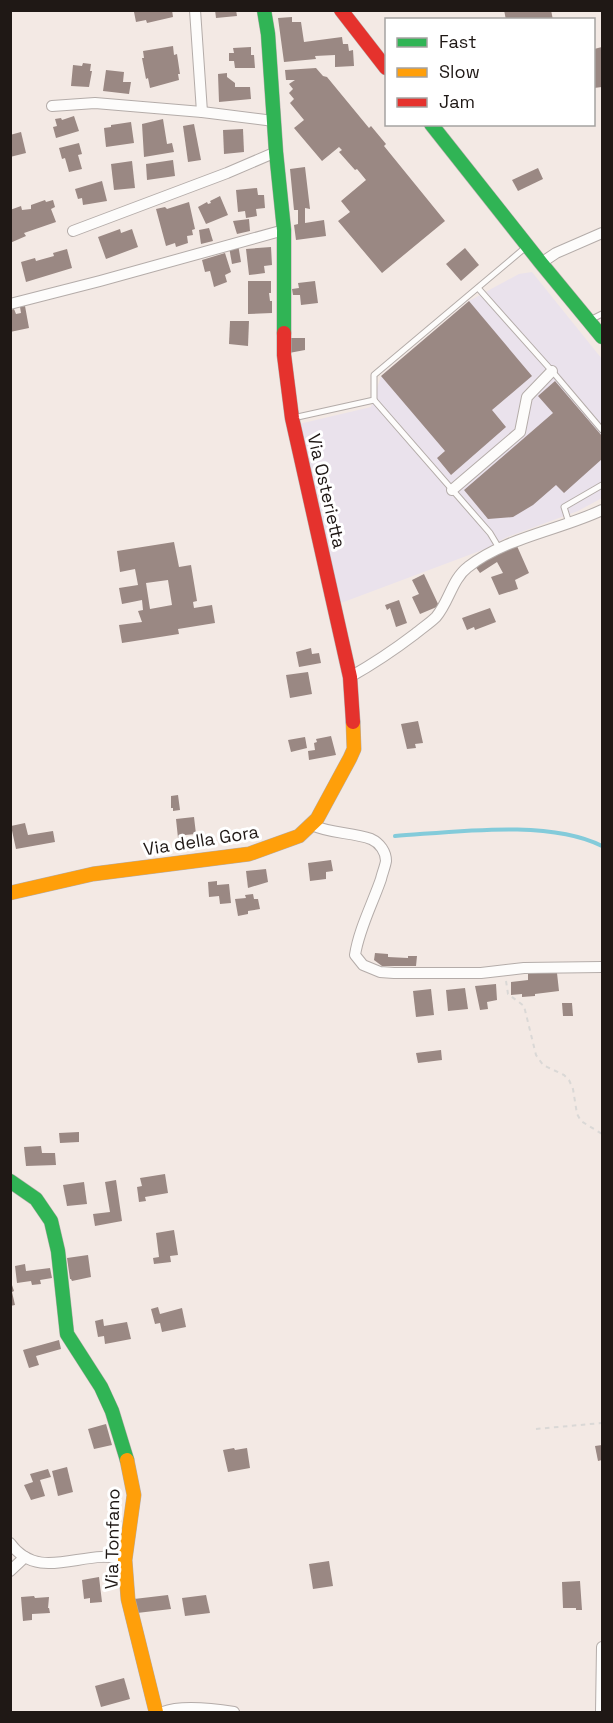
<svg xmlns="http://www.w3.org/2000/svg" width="613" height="1723" viewBox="0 0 613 1723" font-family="'Space Grotesk',sans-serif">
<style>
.commercial{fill:#eae2ec}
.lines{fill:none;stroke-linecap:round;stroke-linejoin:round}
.stream{stroke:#83cbda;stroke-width:4}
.building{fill:#9a8883;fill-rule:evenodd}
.lane-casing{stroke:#b4aca9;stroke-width:7}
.street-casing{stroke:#b4aca9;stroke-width:12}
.fast-casing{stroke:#b4aca9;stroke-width:15}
.slow-casing{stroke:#b4aca9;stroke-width:15}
.jam-casing{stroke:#b4aca9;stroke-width:15}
.path{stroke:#dad8d6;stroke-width:2;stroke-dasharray:4.5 4.5;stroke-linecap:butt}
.lane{stroke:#fdfcfb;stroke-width:5}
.street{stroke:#fdfcfb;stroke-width:10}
.fast{stroke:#30b455;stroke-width:14}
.slow{stroke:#ff9f0a;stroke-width:14}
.jam{stroke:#e5322d;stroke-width:14}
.labels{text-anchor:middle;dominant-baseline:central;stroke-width:6;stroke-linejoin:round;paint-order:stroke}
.street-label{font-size:18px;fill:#1f1815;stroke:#fff}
</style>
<rect width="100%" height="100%" fill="#f3e9e4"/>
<!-- commercial -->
<polygon class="commercial" points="532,272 602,359 602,498 578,511 507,537 485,549 341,603 299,424 371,407 381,376 469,301 519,274"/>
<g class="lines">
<!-- stream -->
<path class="stream" d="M395,836C455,832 549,819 602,846"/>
</g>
<!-- building -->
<g class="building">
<polygon points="141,10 172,10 173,17 147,23 146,20 136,22 134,12"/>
<polygon points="215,10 236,10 237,16 216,18"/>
<polygon points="504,10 551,10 553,20 506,20"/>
<polygon points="292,17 292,22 301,22 304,42 342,37 343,44 348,44 349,51 353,50 354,66 335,67 335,55 315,56 316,59 284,62 278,18"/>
<polygon points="173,46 174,55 177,54 180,74 178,74 179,80 150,88 148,78 146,79 142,58 144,58 143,51"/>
<polygon points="251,47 251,55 254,55 255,68 235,68 234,61 229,61 229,53 234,53 233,48"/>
<polygon points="602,47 602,87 594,88 594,49"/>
<polygon points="83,63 91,64 90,71 92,71 89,87 71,86 73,65 82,66"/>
<polygon points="316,68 323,76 327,77 369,128 371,126 386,144 384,146 445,221 382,273 338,221 350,212 341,201 366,180 357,169 355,170 339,152 342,150 339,147 322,161 294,128 304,120 290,103 294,99 289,93 293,89 289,84 295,80 286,80 285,70"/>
<polygon points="106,70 124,72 123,82 131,82 129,94 103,91"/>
<polygon points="227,73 227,77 235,83 235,87 250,87 251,99 219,102 218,74"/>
<polygon points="74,116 79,131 56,138 53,127 57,126 55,119 61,118 62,120"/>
<polygon points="163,119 167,144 172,143 174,152 144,157 142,124"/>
<polygon points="131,122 134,143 106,147 104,128 111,127 111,125"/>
<polygon points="194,124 201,160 188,162 183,126"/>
<polygon points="243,129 244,152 224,154 223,130"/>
<polygon points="21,132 26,153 10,157 10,135"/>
<polygon points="79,143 82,154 78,155 82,169 69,172 65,158 62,159 59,148"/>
<polygon points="173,160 175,176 147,180 146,164"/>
<polygon points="132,161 135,188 114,190 111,164"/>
<polygon points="305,167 310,209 305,208 305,223 324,220 326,236 296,240 294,225 298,224 298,210 294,210 290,169"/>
<polygon points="538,168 543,179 518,191 512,180"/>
<polygon points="102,181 107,201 83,205 82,198 78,199 75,189"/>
<polygon points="257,188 258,195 264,195 265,208 256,209 257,216 246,218 245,211 238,212 236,190"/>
<polygon points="220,196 228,215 206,224 198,207 207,202 208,204 211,203 210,201"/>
<polygon points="45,200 46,202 53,200 55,207 51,209 56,222 24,233 26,236 10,243 10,210 21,206 22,210 31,209 31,205"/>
<polygon points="189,202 195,229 192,230 193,235 187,236 188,243 176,247 175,243 166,246 156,209 165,207 167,209"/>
<polygon points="249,219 250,231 237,234 233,221"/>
<polygon points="209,228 213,241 201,244 199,230"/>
<polygon points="120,229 121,233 132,229 138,247 106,259 98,237"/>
<polygon points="238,244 241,262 232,264 229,247"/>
<polygon points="271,247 272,265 264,266 265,273 249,275 246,249"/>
<polygon points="465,248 479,265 461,281 446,264"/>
<polygon points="67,249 72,268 26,282 21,262 35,258 36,261 54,256 53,253"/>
<polygon points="225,253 231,272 225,275 227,282 214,287 210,271 205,272 202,260"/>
<polygon points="248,281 271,281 271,293 269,293 270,301 272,301 272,313 248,314"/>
<polygon points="315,281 318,303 301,305 300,295 293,295 292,289 299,288 298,283"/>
<polygon points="469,301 532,376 492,410 506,427 451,475 437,458 445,451 381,376"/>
<polygon points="25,306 29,328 10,332 10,310 14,309 16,314 21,313 20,307"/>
<polygon points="230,321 249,321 248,346 229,344"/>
<polygon points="288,338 305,338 305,350 289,353"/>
<polygon points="555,381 602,436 602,459 564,493 556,485 533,505 513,517 488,519 464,490 553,413 538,396"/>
<path d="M174,542L179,567L191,565L197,601L193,602L194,608L212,605L215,623L178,629L179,634L122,643L119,625L142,622L138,611L143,610L142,600L122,604L119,588L138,585L135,569L120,572L117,551ZM168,580L172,605L150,609L146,583Z"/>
<polygon points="517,546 529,573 515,580 518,589 499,595 491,577 503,573 497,562 480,573 475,566 504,549"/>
<polygon points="424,574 439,606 420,614 412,597 419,594 412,580"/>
<polygon points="399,600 407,623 396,627 390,608 387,610 385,605"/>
<polygon points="490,608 496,622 475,630 474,627 467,630 462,618"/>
<polygon points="311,648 312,654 319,653 321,663 299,667 296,652"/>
<polygon points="308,672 312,694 290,698 286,675"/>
<polygon points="418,721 423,743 415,744 416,748 407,749 401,724"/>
<polygon points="331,736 336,755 309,760 308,751 315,750 314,743 317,742 316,739"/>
<polygon points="305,737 307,748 291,752 288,740"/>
<polygon points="178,795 180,810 173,811 173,808 171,808 171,796"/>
<polygon points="194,817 196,834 185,835 185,837 178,838 176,819"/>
<polygon points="25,823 28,835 53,831 55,842 16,849 11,826"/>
<polygon points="331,860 333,871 326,872 326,879 310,881 308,863"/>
<polygon points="266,869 268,882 248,888 246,871"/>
<polygon points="217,881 217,885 229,884 231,903 220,904 219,896 209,897 208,882"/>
<polygon points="253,894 254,899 258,899 260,909 248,911 248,914 238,916 235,899 246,898 245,895"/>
<polygon points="375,953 388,954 388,957 408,958 408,956 417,956 416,966 382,966 374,960"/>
<polygon points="548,972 557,973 559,991 535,994 535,996 522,997 522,994 511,995 511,982 528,980 528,974"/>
<polygon points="496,984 497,1000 487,1002 488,1009 480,1010 475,986"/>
<polygon points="465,988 468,1009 448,1011 446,990"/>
<polygon points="431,989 434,1015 416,1017 413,991"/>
<polygon points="562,1003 572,1003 573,1016 563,1016"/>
<polygon points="441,1050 442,1060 418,1063 416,1053"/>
<polygon points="79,1132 79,1142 60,1143 59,1133"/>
<polygon points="41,1146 42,1153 55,1153 56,1165 26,1166 24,1147"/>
<polygon points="165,1174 168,1193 145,1197 146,1201 139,1202 137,1187 142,1186 140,1178"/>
<polygon points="116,1180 122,1221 95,1226 93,1214 110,1212 105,1182"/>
<polygon points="84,1182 87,1204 67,1206 63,1185"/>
<polygon points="174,1230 178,1255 170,1256 171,1262 154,1264 153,1258 159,1257 156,1233"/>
<polygon points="88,1255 91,1277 72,1281 71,1279 70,1279 67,1258"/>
<polygon points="25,1264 26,1271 50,1268 52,1278 40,1280 41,1284 32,1285 31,1281 17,1283 15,1266"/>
<polygon points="10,1279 14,1291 12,1292 15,1305 10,1306"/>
<polygon points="158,1307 160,1314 182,1308 186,1327 162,1332 160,1323 155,1324 151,1309"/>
<polygon points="103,1319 104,1326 127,1322 131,1339 105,1344 104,1336 98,1337 95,1321"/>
<polygon points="59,1340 61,1349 36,1356 39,1365 29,1368 23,1350"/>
<polygon points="106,1424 112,1445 94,1449 88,1429"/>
<polygon points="602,1445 602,1460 598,1461 595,1446"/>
<polygon points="234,1448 235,1450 247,1448 250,1468 228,1472 223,1450"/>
<polygon points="67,1467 73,1492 58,1496 52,1471"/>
<polygon points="48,1469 51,1477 40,1480 45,1496 31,1500 24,1485 33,1482 30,1474"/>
<polygon points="329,1561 333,1586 313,1589 309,1564"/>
<polygon points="99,1577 102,1602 90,1603 90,1598 84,1599 82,1580"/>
<polygon points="580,1581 582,1610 576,1610 576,1608 563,1608 562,1582"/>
<polygon points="168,1595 171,1609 137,1613 134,1599"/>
<polygon points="206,1595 210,1613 185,1616 182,1598"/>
<polygon points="34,1596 35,1598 49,1597 48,1608 49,1608 50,1613 32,1614 32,1620 23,1621 21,1597"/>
<polygon points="124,1678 130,1699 101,1707 95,1686"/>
</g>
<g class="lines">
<!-- lane casing -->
<g class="lane-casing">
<g id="lane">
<polyline points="478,288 552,371 602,430"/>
<polyline points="590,320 602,314"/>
<polyline points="374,400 490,533 499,548"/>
<polyline points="293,418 374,400 374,375 526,247"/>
<polyline points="569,523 564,507 602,485"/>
</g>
</g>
<!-- street casing -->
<g class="street-casing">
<g id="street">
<polyline points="195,10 202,112"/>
<polyline points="52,106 95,103 202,112 274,121"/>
<polyline points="73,231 227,173 276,152"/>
<polyline points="541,263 556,253 602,233"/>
<polyline points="10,304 100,281 284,230"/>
<polyline points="452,490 520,432 527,397 552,371"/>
<path d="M350,677C373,664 394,650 415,634C422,628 430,623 436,617C449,602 452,579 468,567C504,538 560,530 602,510"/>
<path d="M312,825C331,834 352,832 371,839C380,843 386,852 386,861C385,867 382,874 381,879C372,905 359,929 355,955L363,965L380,972L394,973H481L524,968L602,967"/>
<path d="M10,1543C40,1585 87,1546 125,1560"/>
<polyline points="10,1571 25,1557"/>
<path d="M163,1712C181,1705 215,1709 234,1712"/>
<polyline points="601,1712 602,1647"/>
</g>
</g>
<!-- fast casing -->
<g class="fast-casing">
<g id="fast">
<polyline points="264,10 268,34 276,152 284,230 284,333"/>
<polyline points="431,124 541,263 602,337"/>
<polyline points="10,1181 36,1199 51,1221 58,1251 67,1334 101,1387 112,1411 127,1460"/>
</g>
</g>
<!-- slow casing -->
<g class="slow-casing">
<g id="slow">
<polyline points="10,893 93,874 249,854 299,836 317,819 350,758 354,749 353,722"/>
<polyline points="127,1460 134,1495 125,1560 128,1599 156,1712"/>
</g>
</g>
<!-- jam casing -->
<g class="jam-casing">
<g id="jam">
<polyline points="341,10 386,68"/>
<polyline points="284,333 284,355 292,418 350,677 353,722"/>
</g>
</g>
<!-- path -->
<g class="path">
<polyline points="506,981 508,994 524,1006 536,1055 543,1065 564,1075 569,1080 573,1089 577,1114 581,1121 602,1134"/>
<polyline points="536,1429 602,1423"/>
</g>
<!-- lane -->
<use href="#lane" class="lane"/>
<!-- street -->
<use href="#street" class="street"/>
<!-- fast -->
<use href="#fast" class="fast"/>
<!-- slow -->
<use href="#slow" class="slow"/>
<!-- jam -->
<use href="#jam" class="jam"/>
</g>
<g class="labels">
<!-- street labels -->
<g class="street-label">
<text transform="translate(327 491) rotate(77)">Via Osterietta</text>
<text transform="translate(201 840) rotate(-9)">Via della Gora</text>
<text transform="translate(112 1539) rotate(-89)">Via Tonfano</text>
</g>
</g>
<!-- border -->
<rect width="613" height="1723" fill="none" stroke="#1f1815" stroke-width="24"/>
<!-- legend -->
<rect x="385" y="18" width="210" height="108" fill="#ffffff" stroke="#a5a3a1" stroke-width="1.5"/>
<rect x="397" y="38" width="30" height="9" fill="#30b455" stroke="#a5a3a1" stroke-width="1.5"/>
<text x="439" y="48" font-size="18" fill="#1f1815">Fast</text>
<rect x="397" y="68" width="30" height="9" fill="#ff9f0a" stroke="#a5a3a1" stroke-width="1.5"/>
<text x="439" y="78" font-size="18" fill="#1f1815">Slow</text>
<rect x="397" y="98" width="30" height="9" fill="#e5322d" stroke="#a5a3a1" stroke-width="1.5"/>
<text x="439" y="108" font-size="18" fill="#1f1815">Jam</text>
</svg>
